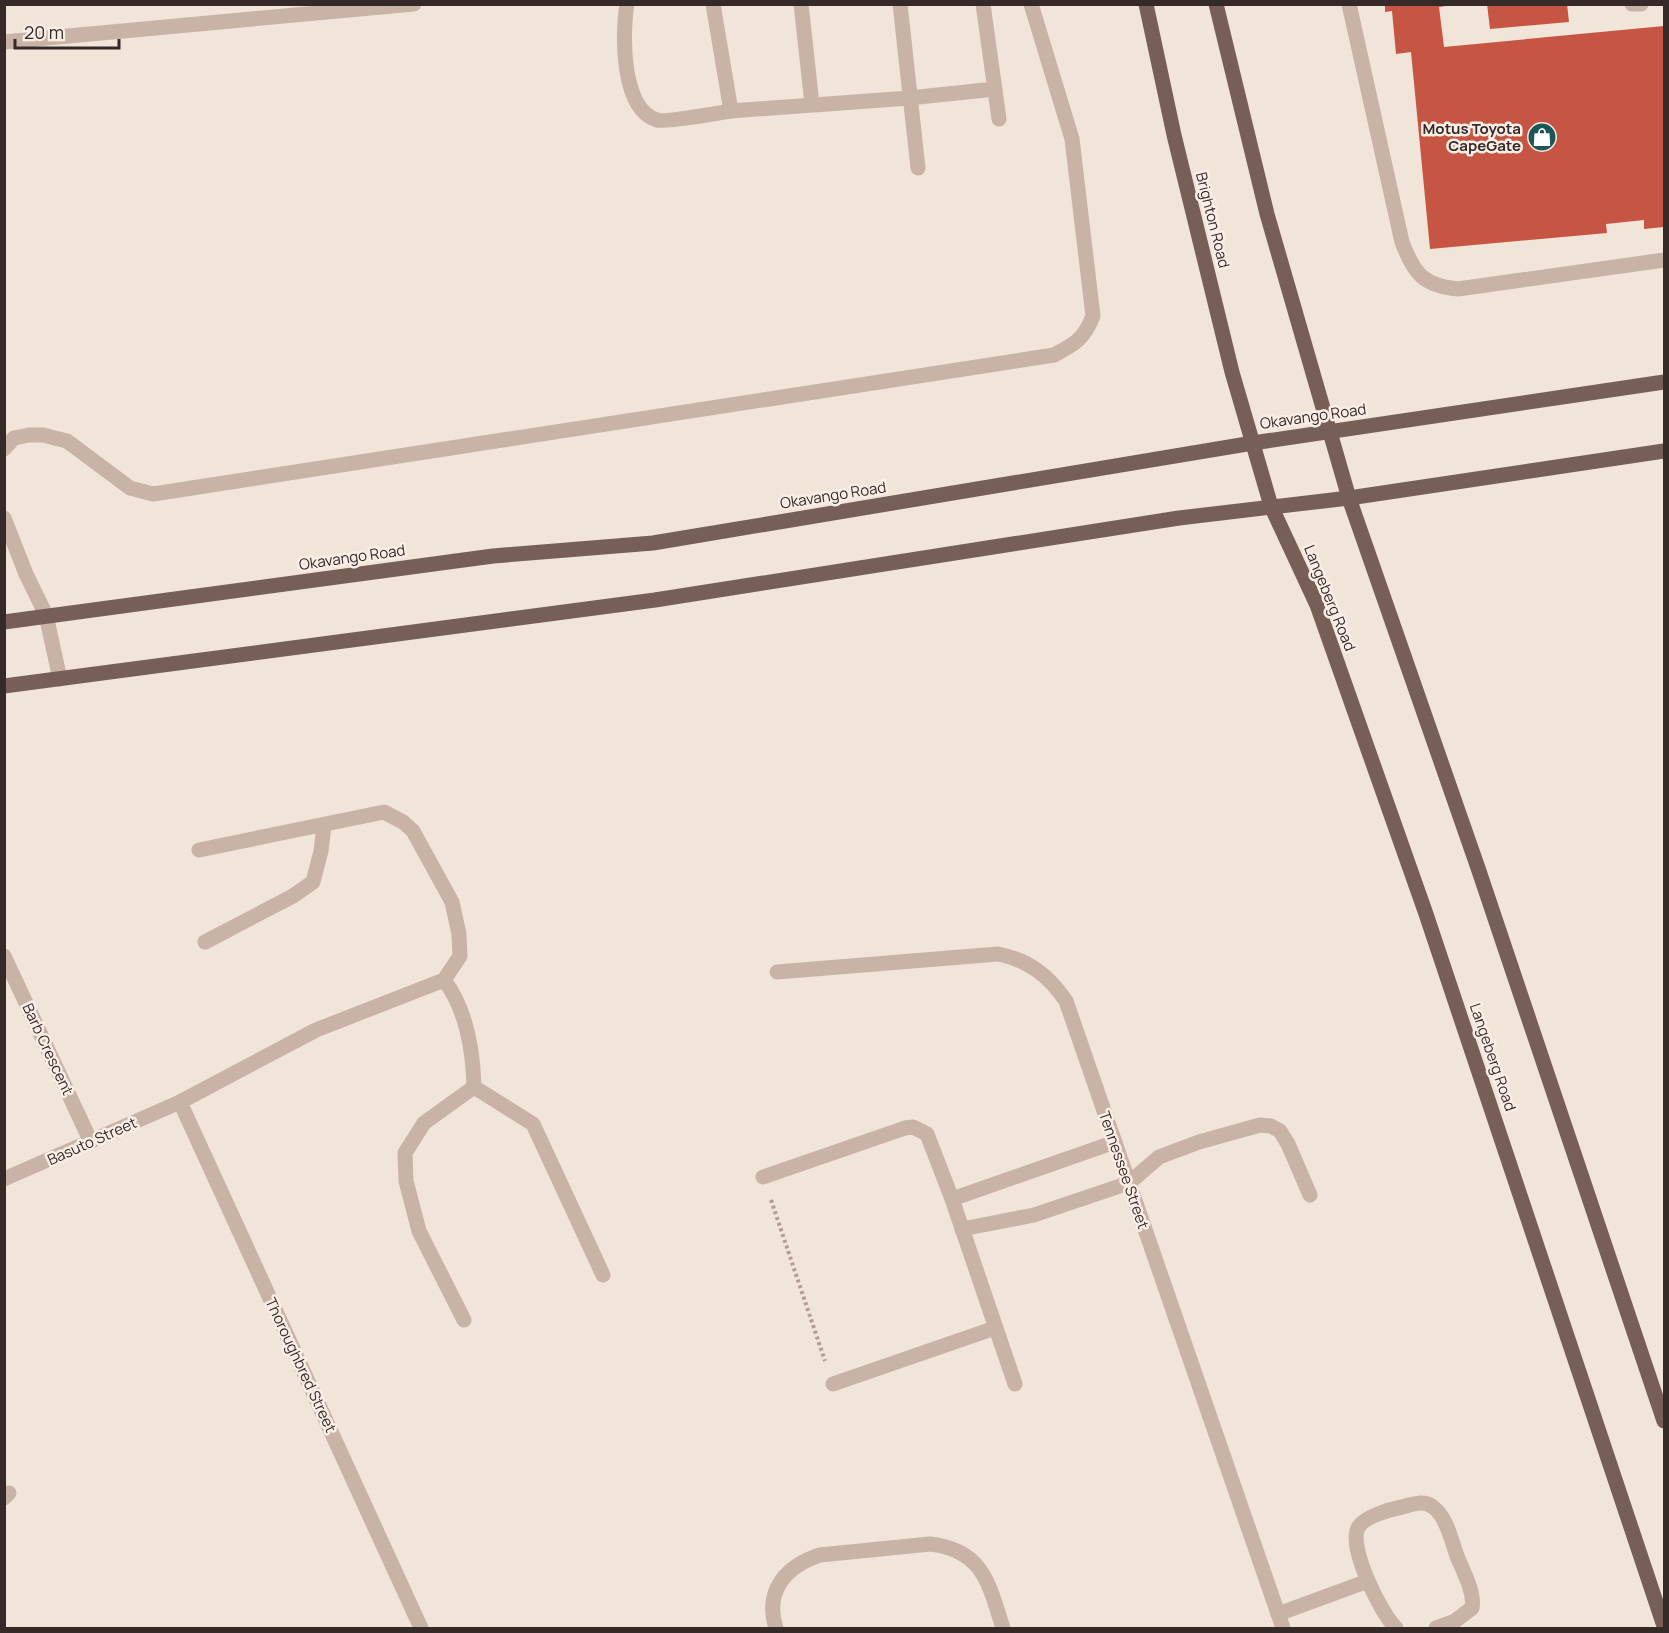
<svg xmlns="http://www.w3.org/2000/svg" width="1669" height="1633" viewBox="0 0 1669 1633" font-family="Manrope,sans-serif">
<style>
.building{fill:#c65643}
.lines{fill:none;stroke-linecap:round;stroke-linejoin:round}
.path{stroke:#b59c90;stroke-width:4;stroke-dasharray:3 3;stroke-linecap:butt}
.minor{stroke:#c9b2a6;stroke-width:15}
.major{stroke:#775f58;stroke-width:15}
.labels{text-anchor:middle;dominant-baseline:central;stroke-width:5;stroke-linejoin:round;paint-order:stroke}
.poi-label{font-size:15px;font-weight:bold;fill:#352a27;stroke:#f9eee6;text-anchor:end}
.street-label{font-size:15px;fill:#352a27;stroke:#f9eee6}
</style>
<rect width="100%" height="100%" fill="#f1e4d9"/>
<!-- building -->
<g class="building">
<polygon points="1385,4 1446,4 1446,6 1439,7 1444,47 1664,26 1664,227 1644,229 1644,220 1606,224 1607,233 1430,249 1411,52 1396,54 1392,11 1385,12"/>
<polygon points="1487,4 1567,4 1569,22 1490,29"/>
</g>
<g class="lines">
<!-- path -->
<polyline class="path" points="771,1200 825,1361"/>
<!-- minor -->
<g class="minor">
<path d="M627,4C622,34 621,109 657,120C664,123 719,113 731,111"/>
<polyline points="713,4 731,111 909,98 995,89"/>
<polyline points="801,4 812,104"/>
<polyline points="900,4 918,168"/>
<polyline points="983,4 999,119"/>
<path d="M1349,4L1402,242C1414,274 1424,286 1458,289L1664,260"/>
<polyline points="1632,4 1641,4"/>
<polyline points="4,42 414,4"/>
<path d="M4,449L14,438L29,435H43L67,441L130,488L153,494L1054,355C1075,344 1084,339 1093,316L1072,139L1031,4"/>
<polyline points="4,518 26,574 46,615 60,679"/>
<polyline points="199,850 384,812 403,822 413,831 452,902 459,934 460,956 444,980"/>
<polyline points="205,942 293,896 313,882 321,851 324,825"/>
<polyline points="4,956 91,1142"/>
<path d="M777,972L998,954C1029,960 1049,976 1066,1001L1283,1628"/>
<polyline points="180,1102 421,1628"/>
<polyline points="763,1177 905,1128 913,1127 927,1134 952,1199 1015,1384"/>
<path d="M4,1179L180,1102L316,1030L444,980C467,1010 473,1050 474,1087L533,1124L603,1275"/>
<polyline points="952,1199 1115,1142"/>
<polyline points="962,1229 1034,1215 1129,1183 1159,1157 1199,1142 1260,1125 1271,1126 1280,1131 1288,1144 1310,1195"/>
<polyline points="464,1320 419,1231 406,1181 405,1153 424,1123 474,1087"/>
<polyline points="833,1384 995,1328"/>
<polyline points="4,1498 9,1493"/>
<polyline points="1278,1614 1368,1581"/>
<path d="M776,1628C764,1591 786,1566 820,1555L930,1544C984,1550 989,1585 1003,1628"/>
<path d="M1396,1628C1381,1614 1348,1547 1358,1528C1363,1517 1391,1509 1402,1507C1412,1504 1424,1500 1433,1507C1447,1517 1451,1540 1457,1556C1463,1571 1475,1592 1472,1608L1455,1621L1436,1628"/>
</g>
<!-- major -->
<g class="major">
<polyline points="1146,4 1174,135 1232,372 1271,506 1317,605 1426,914 1664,1626"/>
<polyline points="1216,4 1267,214 1349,498 1478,868 1664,1421"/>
<polyline points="4,622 493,556 653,543 1253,443 1664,382"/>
<polyline points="4,686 655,600 1179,518 1349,498 1664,451"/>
</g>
</g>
<!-- icons -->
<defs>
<g id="shop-disc" transform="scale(1.5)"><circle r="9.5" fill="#1c5755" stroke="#f9eee6"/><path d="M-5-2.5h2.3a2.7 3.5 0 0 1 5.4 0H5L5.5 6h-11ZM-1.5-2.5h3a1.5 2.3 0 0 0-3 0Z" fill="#fff"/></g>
</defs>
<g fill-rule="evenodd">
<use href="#shop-disc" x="1542" y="137"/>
</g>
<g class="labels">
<!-- poi labels -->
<g class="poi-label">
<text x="1521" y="128">Motus Toyota<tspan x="1521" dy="17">CapeGate</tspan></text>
</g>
<!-- street labels -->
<g class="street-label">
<text transform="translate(1213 220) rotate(76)">Brighton Road</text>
<text transform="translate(1313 416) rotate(-8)">Okavango Road</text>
<text transform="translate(833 495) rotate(-9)">Okavango Road</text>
<text transform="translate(352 557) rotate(-8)">Okavango Road</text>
<text transform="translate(1330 598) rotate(68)">Langeberg Road</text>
<text transform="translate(48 1049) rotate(65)">Barb Crescent</text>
<text transform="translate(1493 1057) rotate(71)">Langeberg Road</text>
<text transform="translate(92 1141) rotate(-24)">Basuto Street</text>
<text transform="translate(1124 1170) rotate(71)">Tennessee Street</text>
<text transform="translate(301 1365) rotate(65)">Thoroughbred Street</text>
</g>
</g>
<!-- border -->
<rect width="1669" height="1633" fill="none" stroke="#352a27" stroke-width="12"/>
<!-- scale -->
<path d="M15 39v9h104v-9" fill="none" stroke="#352a27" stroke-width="3"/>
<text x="24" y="39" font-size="18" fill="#352a27" stroke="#f9eee6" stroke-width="4.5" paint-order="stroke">20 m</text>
</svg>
